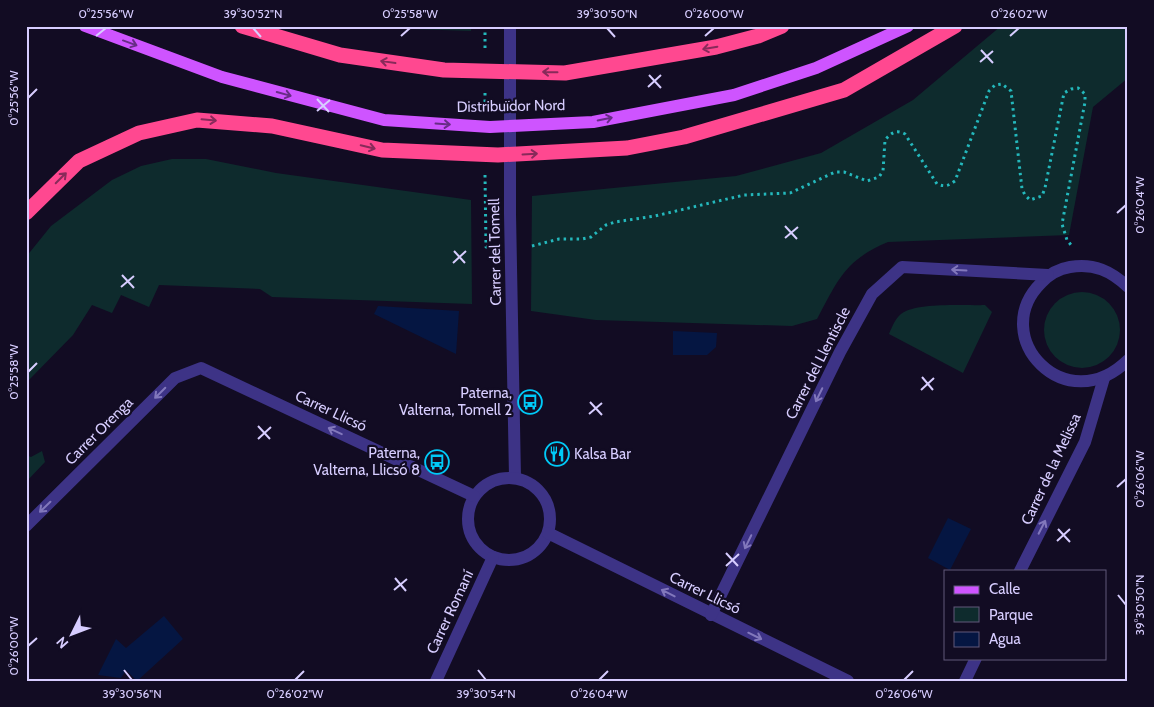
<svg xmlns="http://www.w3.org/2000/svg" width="1154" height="707" viewBox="0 0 1154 707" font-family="Cabin,sans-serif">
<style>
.green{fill:#0e2b2d}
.water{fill:#051642}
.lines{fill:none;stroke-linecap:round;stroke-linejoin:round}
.path{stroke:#24b8bc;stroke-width:3;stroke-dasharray:2.5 4;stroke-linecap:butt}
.minor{stroke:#3d3386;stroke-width:12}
.major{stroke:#ce54ff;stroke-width:12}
.highway{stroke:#ff4890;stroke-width:15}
.oneway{stroke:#672c86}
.oneway2{stroke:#882a5a}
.oneway3{stroke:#8278bc}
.ticks{fill:none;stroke:#d7cdff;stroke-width:2}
.labels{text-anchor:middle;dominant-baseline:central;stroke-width:4.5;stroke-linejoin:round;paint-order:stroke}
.street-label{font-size:15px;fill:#d7cdff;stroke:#120c23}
.poi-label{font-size:15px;fill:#d7cdff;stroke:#120c23;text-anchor:end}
.neatline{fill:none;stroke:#d7cdff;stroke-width:2}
.ticks-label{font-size:12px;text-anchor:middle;fill:#d7cdff}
</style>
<rect width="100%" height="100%" fill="#120c23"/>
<!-- green -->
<g class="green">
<polygon points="403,26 471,26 471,31 412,29"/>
<path d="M1001,26H1128V78L1093,107L1069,235L888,242C845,260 838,280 817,319L792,326L596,320L531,311L532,196L736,176L821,153L913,100Z"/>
<polygon points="172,159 206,159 276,173 471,200 472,304 272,297 260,289 159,285 149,307 121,295 112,313 92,305 73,335 26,383 26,257 51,226 112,180 141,166"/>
<circle cx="1082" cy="330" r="38"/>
<path d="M985,305L992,312L963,373L889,334C892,327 895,319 901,314C917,302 964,306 985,305Z"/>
<polygon points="42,451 45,462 26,482 26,455 31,457"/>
</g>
<!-- water -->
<g class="water">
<polygon points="378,306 459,311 456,354 374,314"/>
<polygon points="673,331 717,333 716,347 707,355 673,355"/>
<polygon points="948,518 971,529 950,570 928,558"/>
<polygon points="164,616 183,639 137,681 126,670 121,678 98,675 116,639 126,648"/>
</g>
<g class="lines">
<!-- path -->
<g class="path">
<polyline points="485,26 485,49"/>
<polyline points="485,93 485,106"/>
<polyline points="485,175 486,247 490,247"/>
<path d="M532,246L559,239H582L591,237L606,225L615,222L655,216L744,195L790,193L835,172H844L867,181L879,177L883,171L885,140C891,133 896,129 905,134L937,184C945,187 948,186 955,181L989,91L995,85L1002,84L1011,91L1022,189L1025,195L1030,200L1042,196L1045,188L1064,93L1071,89L1078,88L1085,94V102L1062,224L1067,240L1071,245"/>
</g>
<!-- minor -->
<g class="minor">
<polyline points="510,26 510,214 515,477"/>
<path d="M1128,287C1111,271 1094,263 1070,267C1058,269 1049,274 1041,283C987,337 1066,421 1128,360"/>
<circle cx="509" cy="519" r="41"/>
<polyline points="26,526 175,378 201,368 474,496"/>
<polyline points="548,533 848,681"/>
<polyline points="1020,571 1085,442 1104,378"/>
<polyline points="711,615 840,352 872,294 902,267 1048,275"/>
<polyline points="436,681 493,557"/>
<polyline points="965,681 976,658"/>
</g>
<!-- major -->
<polyline class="major" points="85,26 222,77 384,120 490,127 593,122 734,95 816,68 908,26"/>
<!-- highway -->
<g class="highway">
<polyline points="242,26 340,55 444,70 565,73 716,47 758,36 782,26"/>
<polyline points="26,213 79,161 139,133 197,120 272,126 382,150 498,155 627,148 684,137 844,90 955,26"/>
</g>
</g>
<!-- one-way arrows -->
<defs><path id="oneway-shaft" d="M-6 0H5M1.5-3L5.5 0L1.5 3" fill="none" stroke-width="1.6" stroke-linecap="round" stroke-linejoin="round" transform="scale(1.25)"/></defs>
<g class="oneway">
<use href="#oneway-shaft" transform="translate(130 43) rotate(20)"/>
<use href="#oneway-shaft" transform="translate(284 94) rotate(15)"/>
<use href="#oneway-shaft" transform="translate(605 119) rotate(-11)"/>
<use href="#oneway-shaft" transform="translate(443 124) rotate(4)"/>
</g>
<g class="oneway2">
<use href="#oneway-shaft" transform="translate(710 48) rotate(170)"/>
<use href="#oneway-shaft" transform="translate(388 62) rotate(-172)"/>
<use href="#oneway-shaft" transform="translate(550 72) rotate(-179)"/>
<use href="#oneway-shaft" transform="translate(209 120) rotate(5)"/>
<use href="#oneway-shaft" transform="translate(368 147) rotate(13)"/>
<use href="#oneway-shaft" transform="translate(530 154) rotate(-3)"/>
<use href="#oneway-shaft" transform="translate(61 178) rotate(-45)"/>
</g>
<g class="oneway3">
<use href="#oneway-shaft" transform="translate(959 270) rotate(-177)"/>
<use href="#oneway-shaft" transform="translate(160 393) rotate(135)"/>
<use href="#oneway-shaft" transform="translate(819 395) rotate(116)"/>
<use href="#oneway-shaft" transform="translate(335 431) rotate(-155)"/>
<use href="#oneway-shaft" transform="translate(45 507) rotate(136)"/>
<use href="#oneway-shaft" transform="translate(1042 527) rotate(-63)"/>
<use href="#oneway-shaft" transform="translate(748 542) rotate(116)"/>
<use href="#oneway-shaft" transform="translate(668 593) rotate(-153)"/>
<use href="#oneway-shaft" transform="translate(755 636) rotate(26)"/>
</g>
<!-- ticks -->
<path class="ticks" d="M253,28L261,37M607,28L615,37M96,36L106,28M401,36L410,28M705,36L714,28M1010,36L1019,28M981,50L993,63M980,62L993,51M649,75L661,88M648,87L661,75M28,98L37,89M317,99L329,112M317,111L330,100M1117,213L1126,205M785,226L797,239M785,238L798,227M454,251L465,263M453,263L466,251M122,275L134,288M121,287L134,276M28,372L37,363M922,377L933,390M921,390L934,378M590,402L602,415M589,414L602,403M258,426L270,439M258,439L271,427M1117,487L1126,479M1058,529L1070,542M1057,541L1070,529M726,553L738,566M726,566L739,554M395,578L406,591M394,590L407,579M1118,595L1126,605M28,646L37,638M124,670L132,680M478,670L486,680M295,680L304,671M599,680L608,671M904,680L913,671"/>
<!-- icons -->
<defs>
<g id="bus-ring" transform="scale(1.25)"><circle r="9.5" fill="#120c23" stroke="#00caf8" stroke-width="1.5"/><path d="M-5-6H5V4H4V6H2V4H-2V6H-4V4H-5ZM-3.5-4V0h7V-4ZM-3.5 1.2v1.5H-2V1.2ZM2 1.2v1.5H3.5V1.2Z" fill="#00caf8"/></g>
<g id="restaurant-ring" transform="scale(1.25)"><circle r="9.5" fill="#120c23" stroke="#00caf8" stroke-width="1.5"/><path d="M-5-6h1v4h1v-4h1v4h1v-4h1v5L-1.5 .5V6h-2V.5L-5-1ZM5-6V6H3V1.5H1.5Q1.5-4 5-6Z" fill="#00caf8"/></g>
</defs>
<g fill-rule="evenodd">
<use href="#bus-ring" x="530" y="402"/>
<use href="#restaurant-ring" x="557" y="454"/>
<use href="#bus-ring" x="437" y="462"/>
</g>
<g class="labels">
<!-- street labels -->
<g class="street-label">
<text transform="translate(511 106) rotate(-1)">Distribuïdor Nord</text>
<text transform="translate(495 252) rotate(-91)">Carrer del Tomell</text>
<text transform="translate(818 363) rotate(-63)">Carrer del Llentiscle</text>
<text transform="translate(331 411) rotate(25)">Carrer Llicsó</text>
<text transform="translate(99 431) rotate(-45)">Carrer Orenga</text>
<text transform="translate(1051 469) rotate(-65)">Carrer de la Melissa</text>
<text transform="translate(705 593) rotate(26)">Carrer Llicsó</text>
<text transform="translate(450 612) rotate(-65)">Carrer Romaní</text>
</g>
<!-- poi labels -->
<g class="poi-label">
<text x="512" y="393">Paterna,<tspan x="512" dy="17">Valterna, Tomell 2</tspan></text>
<text x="420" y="453">Paterna,<tspan x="420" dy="17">Valterna, Llicsó 8</tspan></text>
<text x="574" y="454" text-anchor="start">Kalsa Bar</text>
</g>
</g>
<!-- border -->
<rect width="1154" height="707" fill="none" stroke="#120c23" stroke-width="55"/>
<!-- legend -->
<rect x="944" y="570" width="162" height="90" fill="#120c23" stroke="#61597b"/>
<rect x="954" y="586" width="25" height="8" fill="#ce54ff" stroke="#61597b"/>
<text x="989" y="594" font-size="15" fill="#d7cdff">Calle</text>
<rect x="954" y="607" width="25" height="15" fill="#0e2b2d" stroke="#61597b"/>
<text x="989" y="620" font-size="15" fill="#d7cdff">Parque</text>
<rect x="954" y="632" width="25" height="15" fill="#051642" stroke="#61597b"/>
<text x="989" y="644" font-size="15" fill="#d7cdff">Agua</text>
<!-- north arrow -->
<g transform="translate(72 634) rotate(228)" stroke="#120c23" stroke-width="4" paint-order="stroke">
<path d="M0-4L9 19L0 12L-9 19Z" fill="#d7cdff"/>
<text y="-8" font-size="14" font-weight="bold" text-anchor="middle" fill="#d7cdff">N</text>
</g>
<rect x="28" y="28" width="1098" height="652" class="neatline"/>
<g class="ticks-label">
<text x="106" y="18">0°25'56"W</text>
<text x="253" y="18">39°30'52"N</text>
<text x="410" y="18">0°25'58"W</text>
<text x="607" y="18">39°30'50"N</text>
<text x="714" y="18">0°26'00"W</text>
<text x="1019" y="18">0°26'02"W</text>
<text transform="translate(14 98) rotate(-90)" y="4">0°25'56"W</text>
<text transform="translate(1140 205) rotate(-90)" y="4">0°26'04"W</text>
<text transform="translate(14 372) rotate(-90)" y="4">0°25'58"W</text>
<text transform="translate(1140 479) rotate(-90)" y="4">0°26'06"W</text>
<text transform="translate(1140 605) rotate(-90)" y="4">39°30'50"N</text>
<text transform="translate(14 646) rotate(-90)" y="4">0°26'00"W</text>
<text x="132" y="698">39°30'56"N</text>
<text x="295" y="698">0°26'02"W</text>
<text x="486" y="698">39°30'54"N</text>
<text x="599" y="698">0°26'04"W</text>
<text x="904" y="698">0°26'06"W</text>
</g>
</svg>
